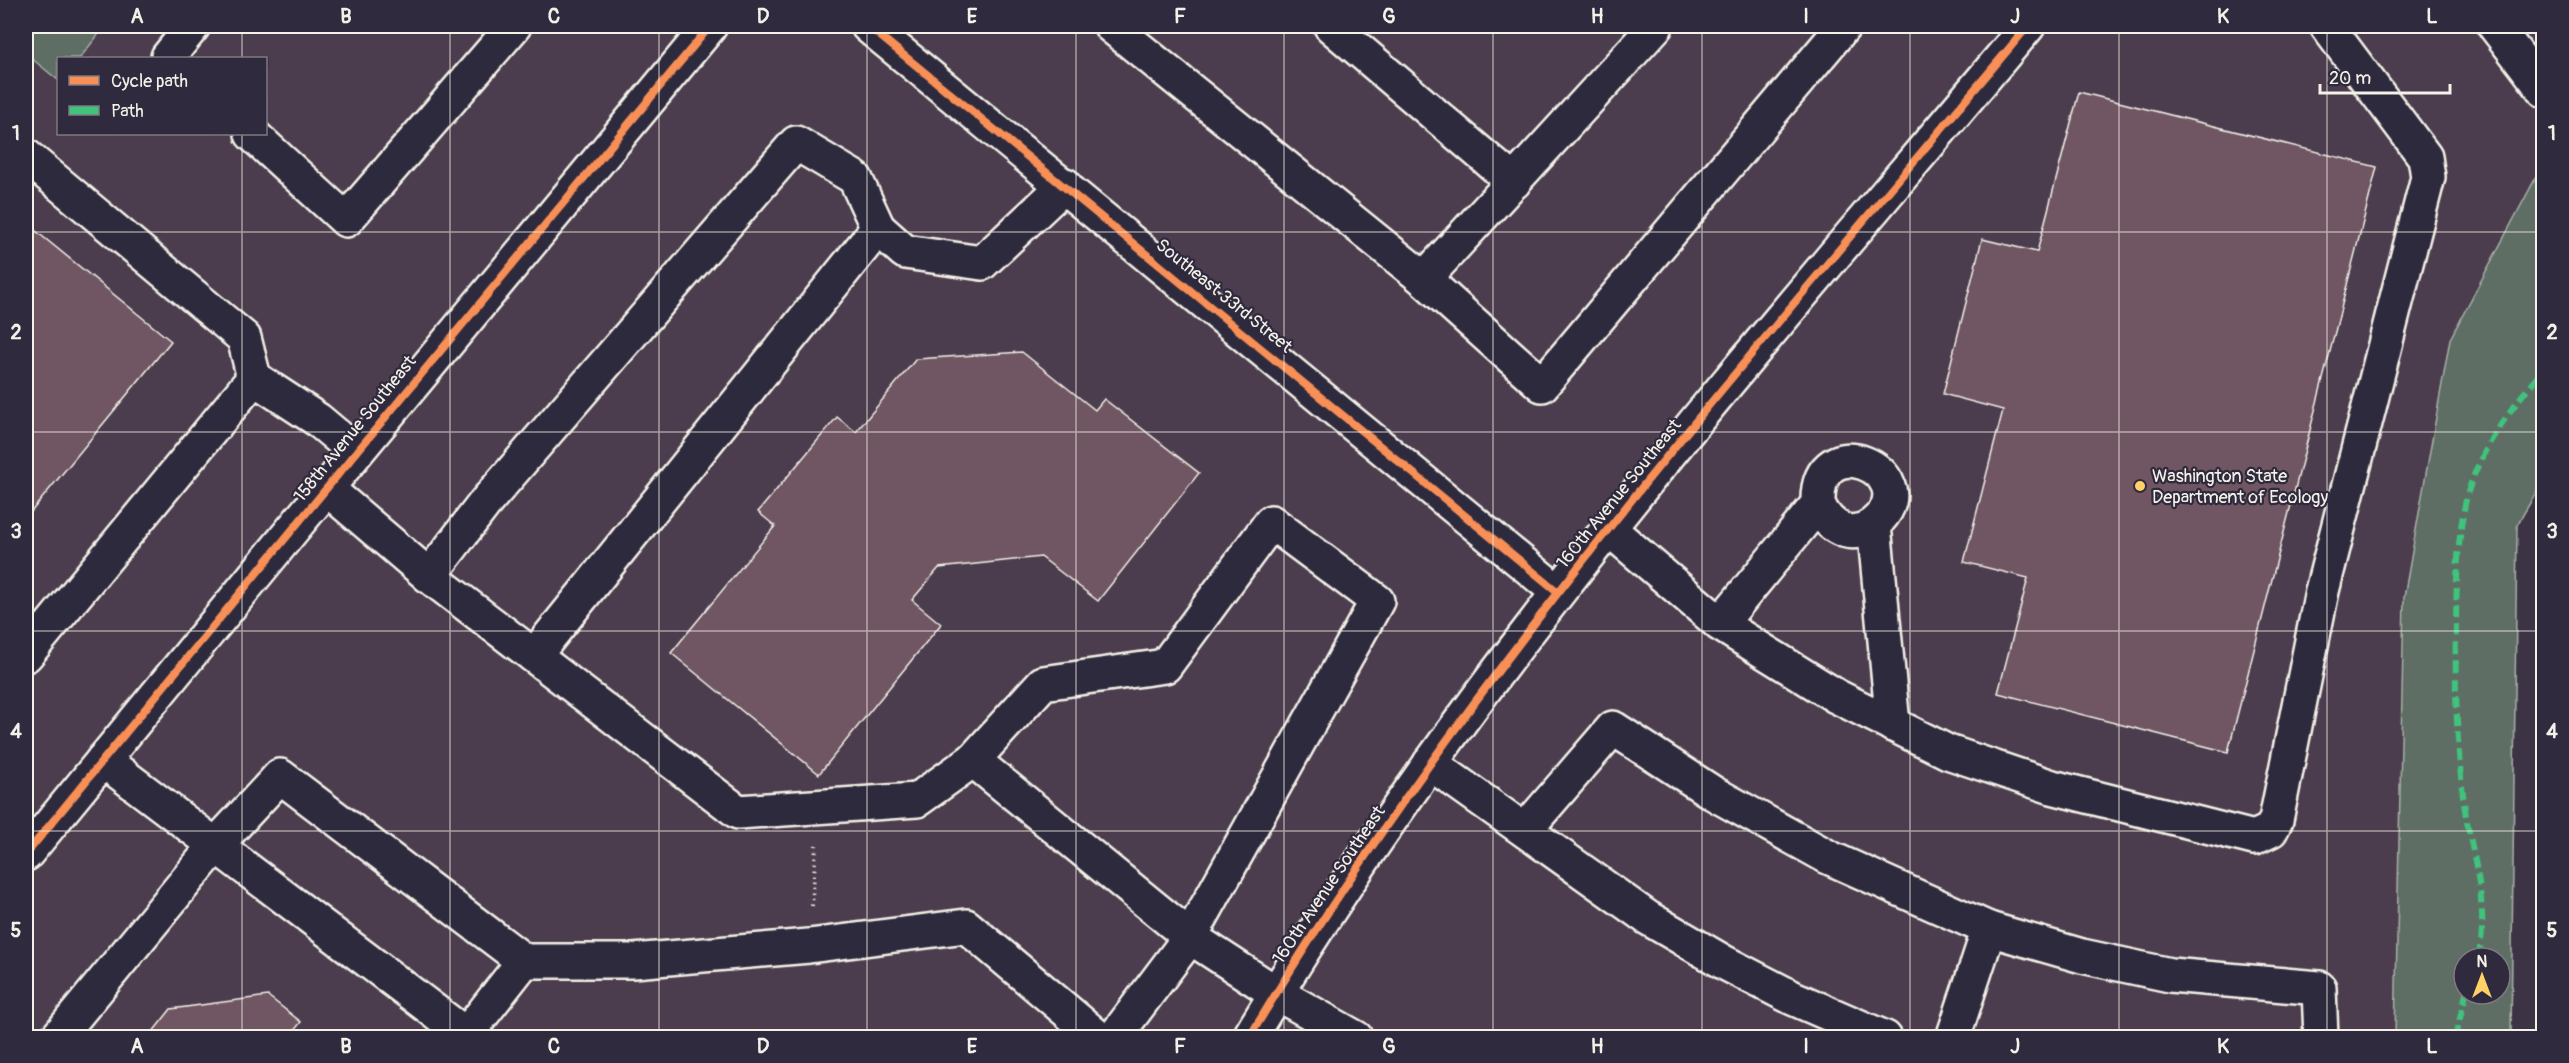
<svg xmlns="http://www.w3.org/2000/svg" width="2569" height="1063" viewBox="0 0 2569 1063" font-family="Pangolin,sans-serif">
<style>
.built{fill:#4b3e4e;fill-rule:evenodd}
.green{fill:#5e6e65;stroke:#a9b0a6;stroke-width:1.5;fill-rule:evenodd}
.building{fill:#6f5763;stroke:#f4f1e8;stroke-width:1.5}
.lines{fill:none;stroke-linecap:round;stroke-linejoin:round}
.minor-casing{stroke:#f4f1e8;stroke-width:38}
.path{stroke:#f4f1e8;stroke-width:4;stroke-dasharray:1.5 4.5;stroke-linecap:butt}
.minor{stroke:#2f2a3d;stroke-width:33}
.quiet{stroke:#40c37c;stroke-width:6;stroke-dasharray:12 6;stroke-linecap:butt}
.cycleway-casing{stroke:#2f2a3d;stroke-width:11}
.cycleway{stroke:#f78f57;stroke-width:8}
.grid{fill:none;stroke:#f4f1e8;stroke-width:1.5;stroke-opacity:0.55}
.poi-dot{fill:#ffd166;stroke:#2f2a3d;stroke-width:2}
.labels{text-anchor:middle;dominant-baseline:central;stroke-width:4.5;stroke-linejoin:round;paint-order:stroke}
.street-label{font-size:18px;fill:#f4f1e8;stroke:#2f2a3d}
.poi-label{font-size:18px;fill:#f4f1e8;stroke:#2f2a3d;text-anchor:start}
.neatline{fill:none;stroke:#f4f1e8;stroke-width:2}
.grid-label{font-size:20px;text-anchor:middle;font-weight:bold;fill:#f4f1e8}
</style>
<rect width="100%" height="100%" fill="#3c3345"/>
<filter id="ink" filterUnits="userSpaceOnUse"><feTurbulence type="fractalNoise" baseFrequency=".0167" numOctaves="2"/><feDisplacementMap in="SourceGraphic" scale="12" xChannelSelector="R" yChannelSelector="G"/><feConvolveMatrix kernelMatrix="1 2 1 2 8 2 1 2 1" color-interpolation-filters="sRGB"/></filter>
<g filter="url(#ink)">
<!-- built -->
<path class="built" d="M26,26H2543V233L2425,1037H26ZM58,58H266V134H58Z"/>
<!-- green -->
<g class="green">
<polygon points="26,26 105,26 80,58 58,58 58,80 26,54"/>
<path d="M2543,164V481L2517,525L2511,1037H2395L2404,597L2450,339ZM2464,958H2500V994H2464Z"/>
</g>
<!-- building -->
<g class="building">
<polygon points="2079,92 2377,167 2228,752 1998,693 2028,578 1964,562 2003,410 1943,394 1982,239 2037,252"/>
<polygon points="26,223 171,341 26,518"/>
<polygon points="1022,352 1095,410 1104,399 1199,473 1098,601 1041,557 939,568 912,600 941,624 819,774 671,653 775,526 758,512 837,417 856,432 916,359"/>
<polygon points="268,996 301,1022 290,1036 293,1038 148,1038 171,1009"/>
</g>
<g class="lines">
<!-- minor casing -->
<g class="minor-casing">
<g id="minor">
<polyline points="868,26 1558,592"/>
<polyline points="1111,26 1424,279"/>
<polyline points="1331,26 1514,182"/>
<polyline points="1656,26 1424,279 1542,385 1844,26"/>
<polyline points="2495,26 2544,90"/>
<polyline points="170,58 168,57 193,26"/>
<polyline points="252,134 346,220 514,26"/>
<polyline points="26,156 244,338 254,378"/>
<polyline points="1065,185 982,263 905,252 878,228 534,656 738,812 917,800 973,760 1043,683 1165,666 1271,522 1377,601 1190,937 1114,1038"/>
<polyline points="326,488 429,576 485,503 796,143 855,178 878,228"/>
<polyline points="1874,525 1893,725"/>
<polyline points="1608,528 1720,624 1836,696 1948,752 2052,787 2254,838 2271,830 2276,820 2322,591 2428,177 2425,157 2327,26"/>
<polyline points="429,576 534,656"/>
<path d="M1720,624L1818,504C1815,422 1924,472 1879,519C1856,543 1829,530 1818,504"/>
<polyline points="26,655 254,378 318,420 355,451"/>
<polyline points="103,760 466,1035"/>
<polyline points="973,760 1190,937 1276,993 1356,1038"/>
<polyline points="1430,763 1648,918 1725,963 1793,998 1885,1038"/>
<polyline points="1525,830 1613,728 1713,793 1828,857 1989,929 2082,956 2170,975 2319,988 2321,1038"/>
<path d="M26,854C253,577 480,301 710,26"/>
<polyline points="57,1038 215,846 280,776 524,961"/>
<polyline points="469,1038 466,1035 524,961 633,961 809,946 966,926 1099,1038"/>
<path d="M1249,1038C1468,671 1755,352 2028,26"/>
<polyline points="1953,1038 1989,929"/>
</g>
</g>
<!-- path -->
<polyline class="path" points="812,906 816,845"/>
<!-- minor -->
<use href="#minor" class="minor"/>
<!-- quiet -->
<g class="quiet">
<path d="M2478,958C2490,908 2473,859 2465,810C2456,747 2455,683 2456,619C2457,577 2457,533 2468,492C2482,446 2513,405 2544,369"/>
<polyline points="2455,1038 2466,994"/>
</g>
<!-- cycleway casing -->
<g class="cycleway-casing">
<g id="cycleway">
<polyline points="868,26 1558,592"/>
<path d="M26,854C253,577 480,301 710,26"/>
<path d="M1249,1038C1468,671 1755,352 2028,26"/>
</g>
</g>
<!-- cycleway -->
<use href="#cycleway" class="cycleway"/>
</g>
</g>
<!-- grid -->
<path class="grid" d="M242,26V58M450,26V1038M659,26V1038M867,26V1038M1076,26V1038M1284,26V1038M1493,26V1038M1702,26V1038M1910,26V1038M2119,26V1038M2327,26V1038M242,134V1038M26,232H2544M26,432H2544M26,631H2544M26,831H2544"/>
<!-- markers -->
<circle class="poi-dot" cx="2140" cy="486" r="6"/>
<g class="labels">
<!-- street labels -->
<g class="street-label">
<text transform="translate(1224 296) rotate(39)">Southeast 33rd Street</text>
<text transform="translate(355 429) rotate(-51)">158th Avenue Southeast</text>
<text transform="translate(1619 494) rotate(-51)">160th Avenue Southeast</text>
<text transform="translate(1329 885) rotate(-56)">160th Avenue Southeast</text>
</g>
<!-- poi labels -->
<g class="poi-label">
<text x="2152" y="476">Washington State<tspan x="2152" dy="21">Department of Ecology</tspan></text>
</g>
</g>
<!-- margin -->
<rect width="2569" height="1063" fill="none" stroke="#2f2a3d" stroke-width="66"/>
<!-- legend -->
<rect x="57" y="57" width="210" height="78" fill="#2f2a3d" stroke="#7e7a81" stroke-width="1.5"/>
<rect x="69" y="76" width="30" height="9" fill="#f78f57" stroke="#7e7a81" stroke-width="1.5"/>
<text x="111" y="87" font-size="18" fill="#f4f1e8">Cycle path</text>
<rect x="69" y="106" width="30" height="9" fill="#40c37c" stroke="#7e7a81" stroke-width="1.5"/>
<text x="111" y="117" font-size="18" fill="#f4f1e8">Path</text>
<!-- north arrow -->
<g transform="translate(2482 976)"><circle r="28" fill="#2f2a3d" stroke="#7e7a81" stroke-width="1.5"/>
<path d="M0-4.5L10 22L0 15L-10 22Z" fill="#ffd166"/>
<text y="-9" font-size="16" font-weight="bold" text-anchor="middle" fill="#f4f1e8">N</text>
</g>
<!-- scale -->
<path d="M2320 84v9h130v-9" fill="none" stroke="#f4f1e8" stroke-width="3"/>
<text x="2329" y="84" font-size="18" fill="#f4f1e8" stroke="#2f2a3d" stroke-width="4.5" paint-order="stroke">20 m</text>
<rect x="33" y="33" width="2503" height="997" class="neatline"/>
<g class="grid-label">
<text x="137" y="23">A</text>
<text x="346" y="23">B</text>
<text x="554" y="23">C</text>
<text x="763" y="23">D</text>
<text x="972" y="23">E</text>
<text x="1180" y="23">F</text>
<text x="1389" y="23">G</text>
<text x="1597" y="23">H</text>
<text x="1806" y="23">I</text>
<text x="2015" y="23">J</text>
<text x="2223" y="23">K</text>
<text x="2432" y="23">L</text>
<text x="16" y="140">1</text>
<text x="2552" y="140">1</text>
<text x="16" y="339">2</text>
<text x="2552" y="339">2</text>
<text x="16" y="538">3</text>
<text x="2552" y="538">3</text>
<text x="16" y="738">4</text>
<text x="2552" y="738">4</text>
<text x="16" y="937">5</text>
<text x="2552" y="937">5</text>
<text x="137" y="1053">A</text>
<text x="346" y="1053">B</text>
<text x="554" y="1053">C</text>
<text x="763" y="1053">D</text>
<text x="972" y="1053">E</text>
<text x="1180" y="1053">F</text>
<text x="1389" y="1053">G</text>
<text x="1597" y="1053">H</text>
<text x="1806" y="1053">I</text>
<text x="2015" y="1053">J</text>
<text x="2223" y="1053">K</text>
<text x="2432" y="1053">L</text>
</g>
</svg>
